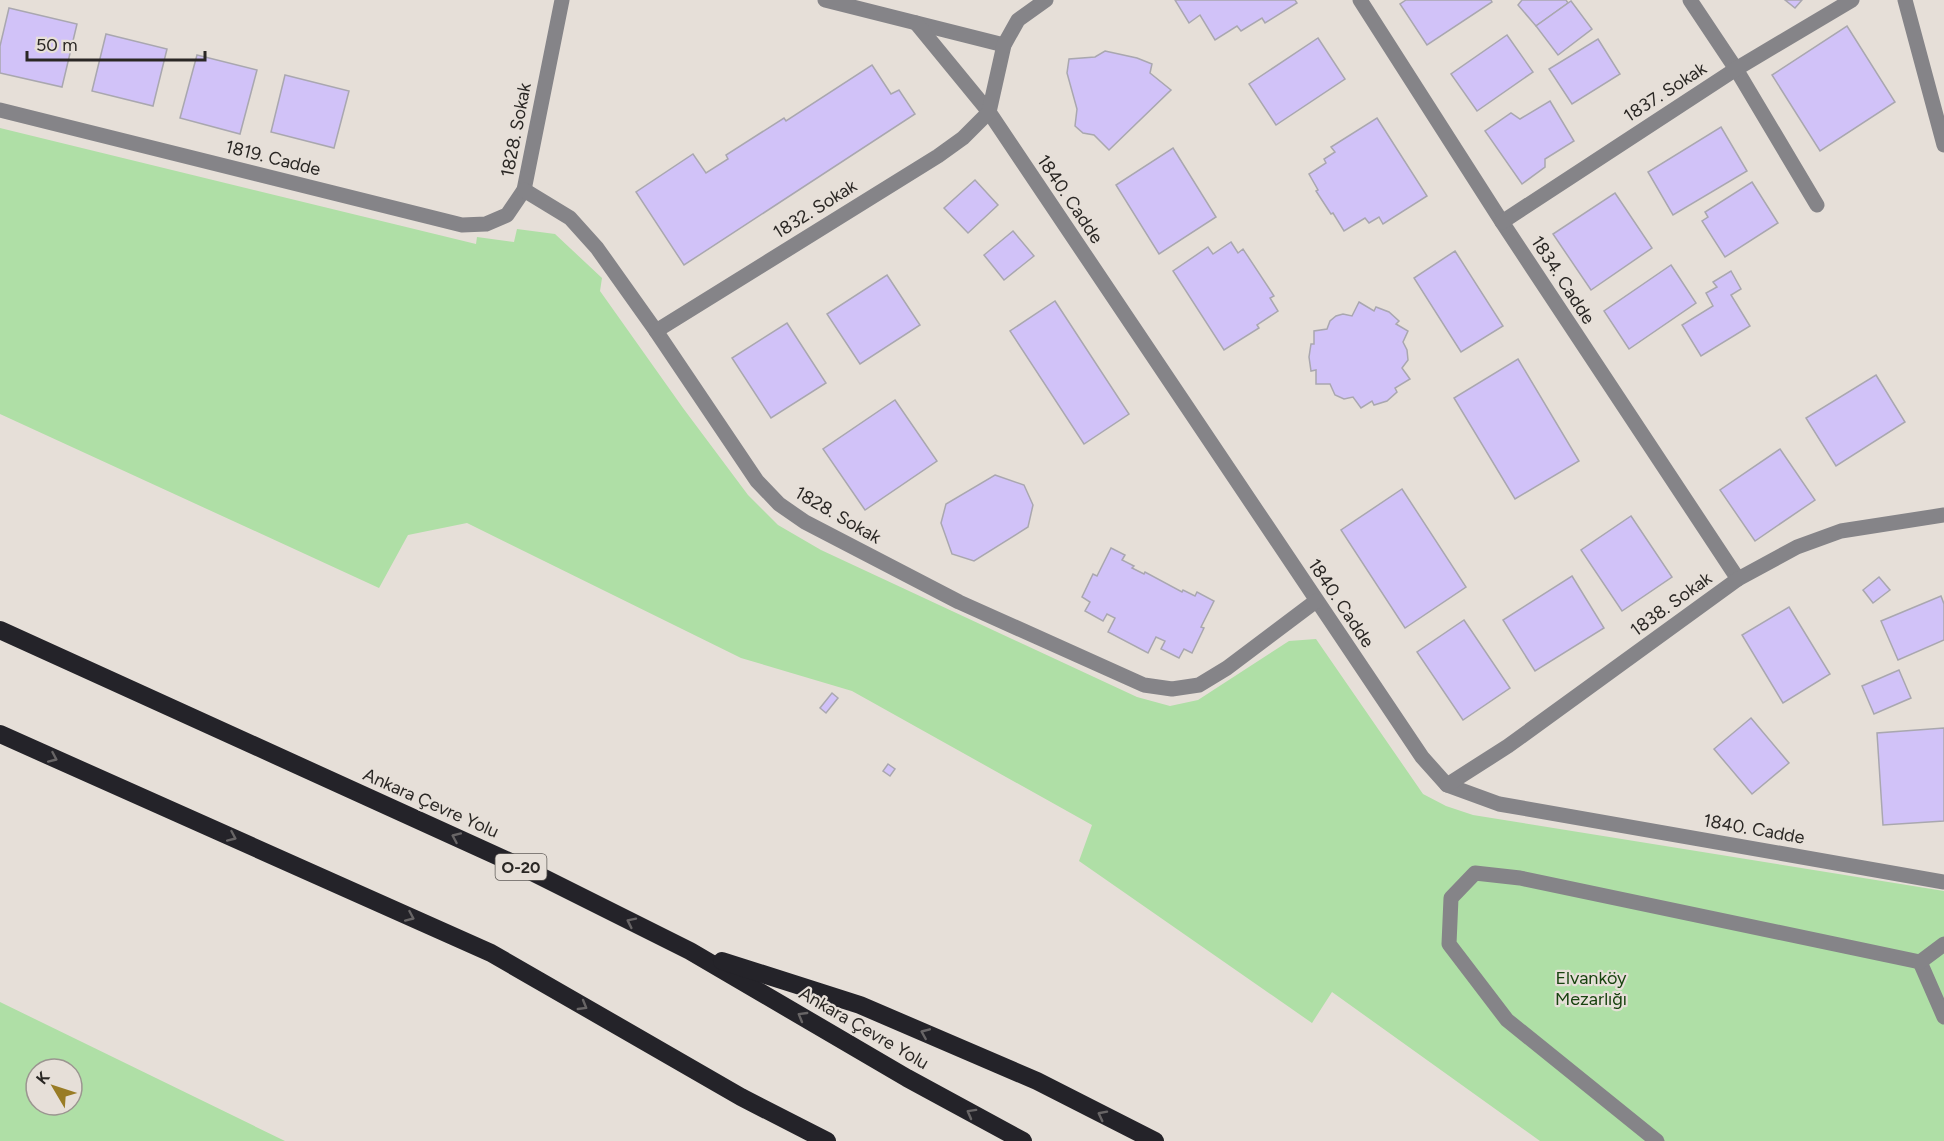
<svg xmlns="http://www.w3.org/2000/svg" width="1944" height="1141" viewBox="0 0 1944 1141" font-family="Figtree,sans-serif">
<style>
.green{fill:#afdfa6;fill-rule:evenodd}
.building{fill:#d1c2f8;stroke:#a9a7af;stroke-width:1.5}
.lines{fill:none;stroke-linecap:round;stroke-linejoin:round}
.minor{stroke:#858488;stroke-width:15}
.highway{stroke:#242329;stroke-width:18}
.oneway{stroke:#686566}
.labels{text-anchor:middle;dominant-baseline:central;stroke-width:4.5;stroke-linejoin:round;paint-order:stroke}
.shield{fill:#e6dfd8;stroke:#625e5a;stroke-width:1.5}
.shield-label{font-size:16px;font-weight:bold;fill:#2a2724}
.street-label{font-size:18px;fill:#2a2724;stroke:#e6dfd8}
.park-label{font-size:18px;fill:#18430f;stroke:#e6dfd8}
</style>
<rect width="100%" height="100%" fill="#e6dfd8"/>
<!-- green -->
<g class="green">
<polygon points="0,128 476,244 477,237 514,242 517,229 555,234 602,278 600,291 683,408 748,495 778,525 821,550 1137,697 1170,706 1198,700 1289,641 1316,639 1423,794 1446,806 1473,815 1944,891 1944,1141 1540,1141 1332,992 1312,1023 1079,861 1092,825 852,691 741,658 467,523 408,535 379,588 0,414"/>
<path d="M0,1002L285,1141H0ZM36,1069H72V1105H36Z"/>
</g>
<!-- building -->
<g class="building">
<polygon points="1175,0 1295,0 1297,3 1265,23 1262,18 1241,31 1237,26 1215,40 1200,15 1189,23"/>
<polygon points="1406,0 1491,0 1492,2 1427,45 1400,4"/>
<polygon points="1522,0 1566,0 1568,3 1536,26 1518,5"/>
<polygon points="1785,0 1802,0 1795,8"/>
<polygon points="1571,1 1592,29 1558,55 1536,26"/>
<polygon points="9,8 77,24 62,87 0,73 0,46"/>
<polygon points="1847,26 1895,102 1820,151 1772,75"/>
<polygon points="106,34 167,49 153,106 92,91"/>
<polygon points="1507,35 1533,72 1477,111 1451,74"/>
<polygon points="1318,38 1345,79 1276,125 1249,84"/>
<polygon points="1598,39 1620,74 1572,104 1549,69"/>
<polygon points="1105,51 1137,58 1152,64 1150,73 1171,90 1109,150 1094,135 1083,133 1075,126 1077,109 1067,73 1069,59 1095,57"/>
<polygon points="197,55 257,70 240,134 180,118"/>
<polygon points="872,65 891,94 899,90 915,114 684,265 636,192 693,154 706,173 728,159 726,155 784,118 786,121"/>
<polygon points="285,75 349,91 334,148 271,132"/>
<polygon points="1550,101 1574,141 1545,159 1545,167 1522,184 1485,131 1511,113 1520,119"/>
<polygon points="1377,118 1427,196 1383,224 1379,217 1369,223 1365,218 1344,231 1333,213 1331,214 1316,191 1318,190 1309,174 1326,163 1324,159 1335,152 1331,147"/>
<polygon points="1721,127 1747,171 1673,215 1648,172"/>
<polygon points="1173,148 1216,217 1159,254 1116,185"/>
<polygon points="975,180 998,205 968,233 944,208"/>
<polygon points="1752,182 1778,223 1725,257 1702,221 1708,217 1705,212"/>
<polygon points="1615,193 1652,248 1591,290 1553,234"/>
<polygon points="1013,231 1034,256 1004,280 984,255"/>
<polygon points="1231,242 1238,253 1243,249 1274,296 1270,298 1278,311 1257,325 1259,328 1224,350 1173,271 1208,247 1213,254"/>
<polygon points="1455,251 1503,326 1461,352 1414,278"/>
<polygon points="1671,265 1696,303 1629,349 1604,311"/>
<polygon points="1731,271 1741,289 1731,295 1750,326 1701,356 1682,325 1713,306 1706,293 1717,287 1713,282"/>
<polygon points="887,275 920,325 860,364 827,314"/>
<polygon points="1055,301 1129,414 1084,444 1010,331"/>
<polygon points="1359,302 1374,311 1376,307 1389,312 1399,321 1396,324 1408,331 1403,342 1407,350 1408,360 1402,368 1410,379 1395,388 1397,392 1387,401 1374,405 1372,401 1361,408 1353,397 1344,399 1335,395 1330,384 1316,384 1316,370 1311,371 1309,357 1311,344 1314,344 1314,331 1327,329 1330,321 1336,316 1343,314 1352,316"/>
<polygon points="787,323 826,383 771,418 732,358"/>
<polygon points="1518,359 1579,461 1515,499 1454,398"/>
<polygon points="1876,375 1905,422 1836,466 1806,418"/>
<polygon points="895,400 937,461 865,510 823,449"/>
<polygon points="1780,449 1815,500 1755,541 1720,490"/>
<polygon points="995,475 1024,485 1033,505 1028,527 974,561 952,554 941,523 946,504"/>
<polygon points="1402,489 1466,587 1405,628 1341,530"/>
<polygon points="1631,516 1672,577 1622,611 1581,550"/>
<polygon points="1111,548 1125,555 1122,560 1134,566 1132,568 1144,574 1145,572 1182,592 1183,590 1195,596 1197,592 1214,601 1201,627 1204,628 1192,653 1184,649 1179,658 1161,649 1165,641 1156,637 1148,653 1108,632 1115,618 1107,614 1103,621 1085,611 1090,602 1082,597 1093,574 1097,576"/>
<polygon points="1572,576 1604,628 1535,671 1503,620"/>
<polygon points="1879,577 1890,590 1873,603 1863,590"/>
<polygon points="1941,596 1944,604 1944,640 1898,660 1881,621"/>
<polygon points="1789,607 1830,674 1783,703 1742,635"/>
<polygon points="1464,620 1510,688 1463,720 1417,652"/>
<polygon points="1899,670 1911,698 1874,714 1862,686"/>
<polygon points="832,693 838,698 826,713 820,708"/>
<polygon points="1751,718 1789,763 1752,794 1714,749"/>
<polygon points="1944,728 1944,821 1883,825 1877,733"/>
<polygon points="888,764 895,769 890,776 883,771"/>
</g>
<g class="lines">
<!-- minor -->
<g class="minor">
<polyline points="825,0 1004,45"/>
<polyline points="1360,0 1502,222 1738,579"/>
<polyline points="1690,0 1736,69 1817,205"/>
<polyline points="1905,0 1944,145"/>
<polyline points="916,23 989,112 1422,757 1447,785 1499,804 1944,882"/>
<polyline points="0,110 462,225 486,224 507,215 524,190 562,0"/>
<polyline points="524,190 570,218 597,248 656,331 757,481 779,504 805,522 959,602 1144,685 1172,689 1199,685 1227,668 1316,601"/>
<polyline points="1502,222 1736,69 1852,0"/>
<polyline points="656,331 938,156 963,138 989,112 1004,45 1018,20 1046,0"/>
<polyline points="1447,785 1508,746 1738,579 1797,547 1841,531 1944,515"/>
<polyline points="1920,962 1944,1017"/>
<polyline points="1657,1141 1507,1020 1449,944 1451,898 1475,873 1520,878 1920,962 1944,944"/>
</g>
<!-- highway -->
<g class="highway">
<polyline points="0,630 528,870 690,951 907,1078 1023,1141"/>
<polyline points="0,734 491,953 741,1097 827,1141"/>
<polyline points="722,961 860,1005 1037,1081 1155,1141"/>
</g>
</g>
<!-- one-way arrows -->
<defs><path id="oneway-chevron" d="M-2-3.5L2.5 0L-2 3.5" fill="none" stroke-width="1.6" stroke-linecap="round" stroke-linejoin="round" transform="scale(1.5)"/></defs>
<g class="oneway">
<use href="#oneway-chevron" transform="translate(53 758) rotate(24)"/>
<use href="#oneway-chevron" transform="translate(232 837) rotate(24)"/>
<use href="#oneway-chevron" transform="translate(456 837) rotate(-156)"/>
<use href="#oneway-chevron" transform="translate(410 917) rotate(24)"/>
<use href="#oneway-chevron" transform="translate(631 922) rotate(-154)"/>
<use href="#oneway-chevron" transform="translate(583 1006) rotate(30)"/>
<use href="#oneway-chevron" transform="translate(802 1016) rotate(-150)"/>
<use href="#oneway-chevron" transform="translate(925 1033) rotate(-157)"/>
<use href="#oneway-chevron" transform="translate(971 1113) rotate(-151)"/>
<use href="#oneway-chevron" transform="translate(1102 1115) rotate(-153)"/>
</g>
<g class="labels">
<!-- shield labels -->
<rect class="shield" x="495.5" y="854" width="51" height="26" rx="4.5"/>
<g class="shield-label">
<text x="521" y="867">O-20</text>
</g>
<!-- street labels -->
<g class="street-label">
<text transform="translate(1665 92) rotate(-33)">1837. Sokak</text>
<text transform="translate(516 130) rotate(-79)">1828. Sokak</text>
<text transform="translate(273 158) rotate(14)">1819. Cadde</text>
<text transform="translate(1070 199) rotate(56)">1840. Cadde</text>
<text transform="translate(815 209) rotate(-32)">1832. Sokak</text>
<text transform="translate(1563 280) rotate(57)">1834. Cadde</text>
<text transform="translate(838 515) rotate(30)">1828. Sokak</text>
<text transform="translate(1341 603) rotate(56)">1840. Cadde</text>
<text transform="translate(1671 604) rotate(-36)">1838. Sokak</text>
<text transform="translate(431 803) rotate(24)">Ankara Çevre Yolu</text>
<text transform="translate(1754 829) rotate(10)">1840. Cadde</text>
<text transform="translate(864 1028) rotate(30)">Ankara Çevre Yolu</text>
</g>
<!-- park labels -->
<g class="park-label">
<text x="1591" y="978">Elvanköy<tspan x="1591" dy="21">Mezarlığı</tspan></text>
</g>
</g>
<!-- north arrow -->
<g transform="translate(54 1087) rotate(309)"><circle r="28" fill="#e6dfd8" stroke="#9b9590" stroke-width="1.5"/>
<path d="M0-4.5L10 22L0 15L-10 22Z" fill="#997c25"/>
<text y="-9" font-size="16" font-weight="bold" text-anchor="middle" fill="#2a2724">K</text>
</g>
<!-- scale -->
<path d="M27 51v9h178v-9" fill="none" stroke="#2a2724" stroke-width="3"/>
<text x="36" y="51" font-size="18" fill="#2a2724" stroke="#e6dfd8" stroke-width="4.5" paint-order="stroke">50 m</text>
</svg>
